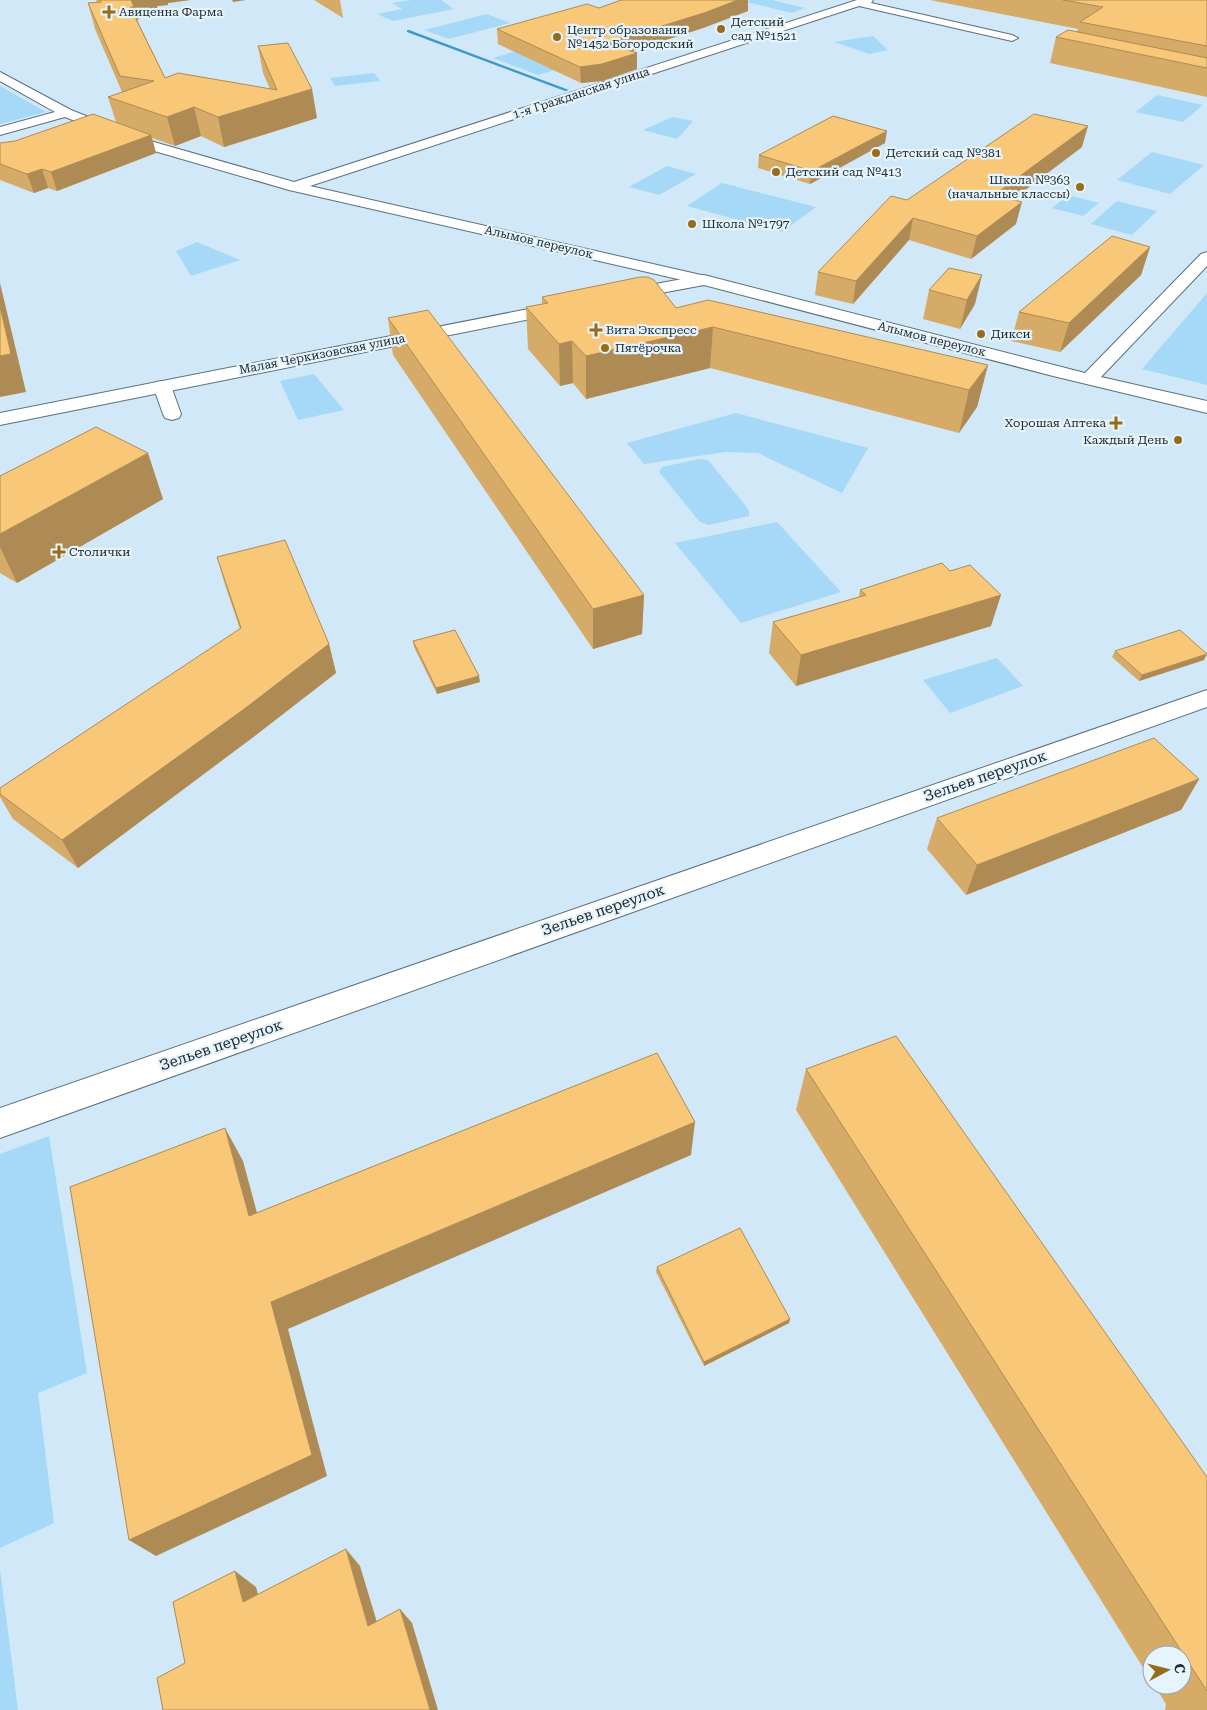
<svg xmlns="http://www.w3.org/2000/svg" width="1207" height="1710" viewBox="0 0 1207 1710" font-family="'Roboto Serif',serif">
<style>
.green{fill:#a6d9f8}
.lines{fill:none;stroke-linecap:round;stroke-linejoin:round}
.stream{fill:#3c9aca;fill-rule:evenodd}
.street-casing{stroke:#5b707d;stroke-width:2}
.secondary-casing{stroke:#5b707d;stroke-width:2}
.street{fill:#fff;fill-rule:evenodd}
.secondary{fill:#fff;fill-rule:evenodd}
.wall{fill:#d5ab67}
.shaded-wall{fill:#ae8b54}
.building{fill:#f8c778;stroke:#ae8b54}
.poi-dot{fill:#976b18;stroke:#e5f4fd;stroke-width:2}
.labels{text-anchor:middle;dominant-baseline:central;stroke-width:4.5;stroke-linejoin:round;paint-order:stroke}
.far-poi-label{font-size:12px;fill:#212a30;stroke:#e5f4fd;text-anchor:start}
.far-street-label{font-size:12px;fill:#212a30;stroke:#e5f4fd}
.street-label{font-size:15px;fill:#212a30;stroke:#e5f4fd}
</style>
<rect width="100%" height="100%" fill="#d0e8f7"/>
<!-- green -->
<g class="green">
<polygon points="412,0 441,0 454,9 393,21 377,14 402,9 392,3"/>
<polygon points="750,0 772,0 805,8 792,13 746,2"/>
<polygon points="487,14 510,23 449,39 424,30"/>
<polygon points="873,36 888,50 869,54 834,42"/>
<polygon points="523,49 568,66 538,75 493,58"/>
<polygon points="374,73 380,81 335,86 330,78"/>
<polygon points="0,86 46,112 0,124"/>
<polygon points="1157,95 1203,105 1183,122 1136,112"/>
<polygon points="673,117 693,121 677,139 643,130"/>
<polygon points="1152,152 1204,165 1170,194 1117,180"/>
<polygon points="667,166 696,174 659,195 629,187"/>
<polygon points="722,183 816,207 782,232 687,206"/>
<polygon points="1068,195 1099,203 1083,216 1052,208"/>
<polygon points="1117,201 1157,211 1132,235 1091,224"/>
<polygon points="197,242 240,260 191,276 176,251"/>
<polygon points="1207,293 1207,385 1142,369"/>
<polygon points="314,374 344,410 298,420 280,381"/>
<polygon points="736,413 868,448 842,493 758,453 725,452 644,464 627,443"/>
<polygon points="699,459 708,460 749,510 749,516 709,525 700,522 659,472 662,467"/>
<polygon points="777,522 841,592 741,623 675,543"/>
<polygon points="997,658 1023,686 950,713 923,680"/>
<polygon points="49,1136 87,1373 38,1393 54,1523 0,1548 0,1154"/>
<polygon points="0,1569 18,1710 0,1710"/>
</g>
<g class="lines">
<!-- stream -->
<polygon class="stream" points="407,30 409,30 569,90 565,91 407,32"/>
<!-- street casing -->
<g class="street-casing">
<g id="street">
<polygon points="857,0 873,0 871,3 1012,35 1018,38 1012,41 859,6 310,186 710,277 712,280 710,283 704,285 289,190 137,146 65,117 0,135 0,127 55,112 0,81 0,72 71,110 147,140 294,182"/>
<polygon points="162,381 168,382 171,386 181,414 179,418 172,420 165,418 163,414 153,386 156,382"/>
<polygon points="1207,690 1207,707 0,1138 0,1108"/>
</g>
</g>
<!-- secondary casing -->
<g class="secondary-casing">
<g id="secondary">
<polygon points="1207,252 1207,266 1101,377 1207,401 1207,413 1053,376 704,285 623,300 617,298 615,295 617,292 623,290 704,275 1085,373 1201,254"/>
<polygon points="564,302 570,303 572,307 570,311 0,425 0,413"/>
</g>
</g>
<!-- street -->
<use href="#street" class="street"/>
<!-- secondary -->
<use href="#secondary" class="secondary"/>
</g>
<!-- wall -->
<g class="wall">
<polygon points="96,0 190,0 168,3 168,5 157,6 159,14 138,16 139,19 137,20 139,24 165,78 270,89 263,73 258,46 317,118 224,147 201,136 175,146 152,138 156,153 57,191 48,188 34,193 0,180 0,143 15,141 116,122 108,97 122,92 95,29 88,3 97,2"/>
<polygon points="314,0 340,0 343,18"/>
<polygon points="621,0 748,0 748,11 703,28 632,51 637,53 637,69 602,81 581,83 498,44 497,29 599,8"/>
<polygon points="930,0 1207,0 1207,97 1050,63 1056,37 1077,32 1078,29"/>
<polygon points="885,143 810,184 758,168 759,155"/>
<polygon points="1082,147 1012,200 1016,224 971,259 909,240 853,304 815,295 818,272 907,200"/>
<polygon points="1150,247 1141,275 1060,352 1011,341 1019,312"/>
<polygon points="949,268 975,304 960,329 923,319 929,290"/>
<polygon points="542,297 676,308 988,365 977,407 959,433 710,368 586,399 573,383 560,386 528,349 526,307 542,304"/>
<polygon points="388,318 644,595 642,634 593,649 393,355"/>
<polygon points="0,476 163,499 17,583 0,573"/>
<polygon points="217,557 329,644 336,673 252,738 78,868 13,819 0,797 0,788 240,629 225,585"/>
<polygon points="860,590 991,626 796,686 769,653 773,622 859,597"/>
<polygon points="413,641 480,682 437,694 414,647"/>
<polygon points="1115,651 1204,660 1139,681 1112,657"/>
<polygon points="1199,779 1181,810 966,895 927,849 937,818"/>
<polygon points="806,1069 1207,1477 1207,1710 1165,1710 1166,1704 1154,1685 1182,1685 1182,1655 1152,1655 1152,1682 796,1110"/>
<polygon points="657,1267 790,1319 789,1323 704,1366 656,1272"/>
</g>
<!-- shaded-wall -->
<g class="shaded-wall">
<polygon points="129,0 190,0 168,3 168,5 157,6 159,14 138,16 139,19 137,20 141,33 130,7"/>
<polygon points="232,0 246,0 233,2"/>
<polygon points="738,0 748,0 748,11 703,28 607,59 607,43"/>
<polygon points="637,53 637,69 602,81 581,83 580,67"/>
<polygon points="312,89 317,118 224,147 218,117"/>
<polygon points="194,107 201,136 175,146 167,117"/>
<polygon points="1088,126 1082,147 989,217 994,195"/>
<polygon points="887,131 885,143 810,184 812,171"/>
<polygon points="151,135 156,153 57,191 51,172"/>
<polygon points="42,169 48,188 34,193 27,174"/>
<polygon points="1022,202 1016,224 971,259 977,236"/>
<polygon points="913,218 909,240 853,304 856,281"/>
<polygon points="1150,247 1141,275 1060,352 1069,323"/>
<polygon points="982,275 975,304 960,329 967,300"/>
<polygon points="0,283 26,392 0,397"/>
<polygon points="713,327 710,368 586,399 586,356"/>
<polygon points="572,341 573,383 560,386 559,344"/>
<polygon points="988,365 977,407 959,433 969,390"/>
<polygon points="148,453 163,499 17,583 0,547 0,534"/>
<polygon points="644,595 642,634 593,649 593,609"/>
<polygon points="1001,595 991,626 796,686 801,655"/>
<polygon points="329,644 336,673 252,738 78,868 62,840"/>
<polygon points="1207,654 1204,660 1139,681 1142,675"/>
<polygon points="479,676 480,682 437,694 436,688"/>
<polygon points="1199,779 1181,810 966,895 977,865"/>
<polygon points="695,1122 691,1155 288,1329 327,1476 156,1556 129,1540 271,1302"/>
<polygon points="225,1128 243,1161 266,1246 249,1216"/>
<polygon points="790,1319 789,1323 704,1366 704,1362"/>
<polygon points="346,1549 360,1566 382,1639 368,1626"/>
<polygon points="235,1571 256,1587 264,1616 243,1602"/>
<polygon points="400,1609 412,1623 438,1710 430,1710"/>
</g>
<!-- building -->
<g class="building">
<polygon points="100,0 131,0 134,7 130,7 165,78 178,73 277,90 258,46 288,43 312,89 218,117 194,107 167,117 108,97 154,81 120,76 88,3 101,2"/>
<polygon points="621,0 738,0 704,13 607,43 637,53 602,64 580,67 497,29 587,4 599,8"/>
<polygon points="1063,0 1207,0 1207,46 1080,22 1103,7"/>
<polygon points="1068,30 1207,58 1207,68 1056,37"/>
<polygon points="93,114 151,135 51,172 42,169 27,174 0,164 0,143 15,141"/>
<polygon points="1034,114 1088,126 994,195 1022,202 977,236 913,218 856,281 818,272 891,196 907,200"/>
<polygon points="833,116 887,131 812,171 759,155"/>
<polygon points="1112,236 1150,247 1069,323 1019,312"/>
<polygon points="949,268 982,275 967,300 929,290"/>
<polygon points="640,277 648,277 654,280 676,308 708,300 988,365 969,390 713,327 586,356 572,341 559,344 526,307 548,303 542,297"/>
<polygon points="0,306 11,354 0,356"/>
<polygon points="428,310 644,595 593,609 388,318"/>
<polygon points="96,427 148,453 0,534 0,476"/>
<polygon points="285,540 329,644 243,710 62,840 0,794 0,788 241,628 217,557"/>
<polygon points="942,563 950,571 970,565 1001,595 801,655 773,622 866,595 860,590"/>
<polygon points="455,630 479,676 436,688 413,641"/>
<polygon points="1180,630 1207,654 1142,675 1115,651"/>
<polygon points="1154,738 1199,779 977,865 937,818"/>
<polygon points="896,1036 1207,1477 1207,1691 806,1069"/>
<polygon points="657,1053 695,1122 271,1302 312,1455 129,1540 70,1187 225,1128 249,1216"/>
<polygon points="740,1228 790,1319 704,1362 657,1267"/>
<polygon points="346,1549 368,1626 400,1609 430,1710 163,1710 157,1678 185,1663 173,1602 235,1571 243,1602"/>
</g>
<!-- markers -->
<g class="poi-dot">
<path d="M106.5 4.5h5v5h5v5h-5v5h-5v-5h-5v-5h5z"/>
<circle cx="721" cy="29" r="5"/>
<circle cx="557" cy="37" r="5"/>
<circle cx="876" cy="153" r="5"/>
<circle cx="776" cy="172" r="5"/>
<circle cx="1080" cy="187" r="5"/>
<circle cx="692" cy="224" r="5"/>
<path d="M593.5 322.5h5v5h5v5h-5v5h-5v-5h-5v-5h5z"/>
<circle cx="981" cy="334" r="5"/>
<circle cx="605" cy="348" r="5"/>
<path d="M1113.5 415.5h5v5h5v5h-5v5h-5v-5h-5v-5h5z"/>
<circle cx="1178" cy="440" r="5"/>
<path d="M56.5 544.5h5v5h5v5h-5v5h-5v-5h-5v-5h5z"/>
</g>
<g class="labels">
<!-- far-poi labels -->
<g class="far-poi-label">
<text x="119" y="12">Авиценна Фарма</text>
<text x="731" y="22">Детский<tspan x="731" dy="14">сад №1521</tspan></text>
<text x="567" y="30">Центр образования<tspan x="567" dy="14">№1452 Богородский</tspan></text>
<text x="886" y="153">Детский сад №381</text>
<text x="786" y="172">Детский сад №413</text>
<text x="1070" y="180" text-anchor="end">Школа №363<tspan x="1070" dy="14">(начальные классы)</tspan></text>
<text x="702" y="224">Школа №1797</text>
<text x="606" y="330">Вита Экспресс</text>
<text x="991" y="334">Дикси</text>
<text x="615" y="348">Пятёрочка</text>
<text x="1106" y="423" text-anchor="end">Хорошая Аптека</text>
<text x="1168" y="440" text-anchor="end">Каждый День</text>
<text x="69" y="552">Столички</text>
</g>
<!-- far-street labels -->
<g class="far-street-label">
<text transform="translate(581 93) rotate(-18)">1-я Гражданская улица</text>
<text transform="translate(539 242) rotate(13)">Алымов переулок</text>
<text transform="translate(932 339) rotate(14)">Алымов переулок</text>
<text transform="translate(322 354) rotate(-11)">Малая Черкизовская улица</text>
</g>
<!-- street labels -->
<g class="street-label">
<text transform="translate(985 776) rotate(-19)">Зельев переулок</text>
<text transform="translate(603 910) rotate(-19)">Зельев переулок</text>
<text transform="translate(221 1045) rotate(-19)">Зельев переулок</text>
</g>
</g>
<!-- north arrow -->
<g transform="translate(1167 1670) rotate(83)"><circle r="24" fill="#e5f4fd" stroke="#97a3ab"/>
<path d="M0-4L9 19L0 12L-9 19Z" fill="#976b18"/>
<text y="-8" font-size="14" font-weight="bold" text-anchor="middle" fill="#212a30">С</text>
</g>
</svg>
